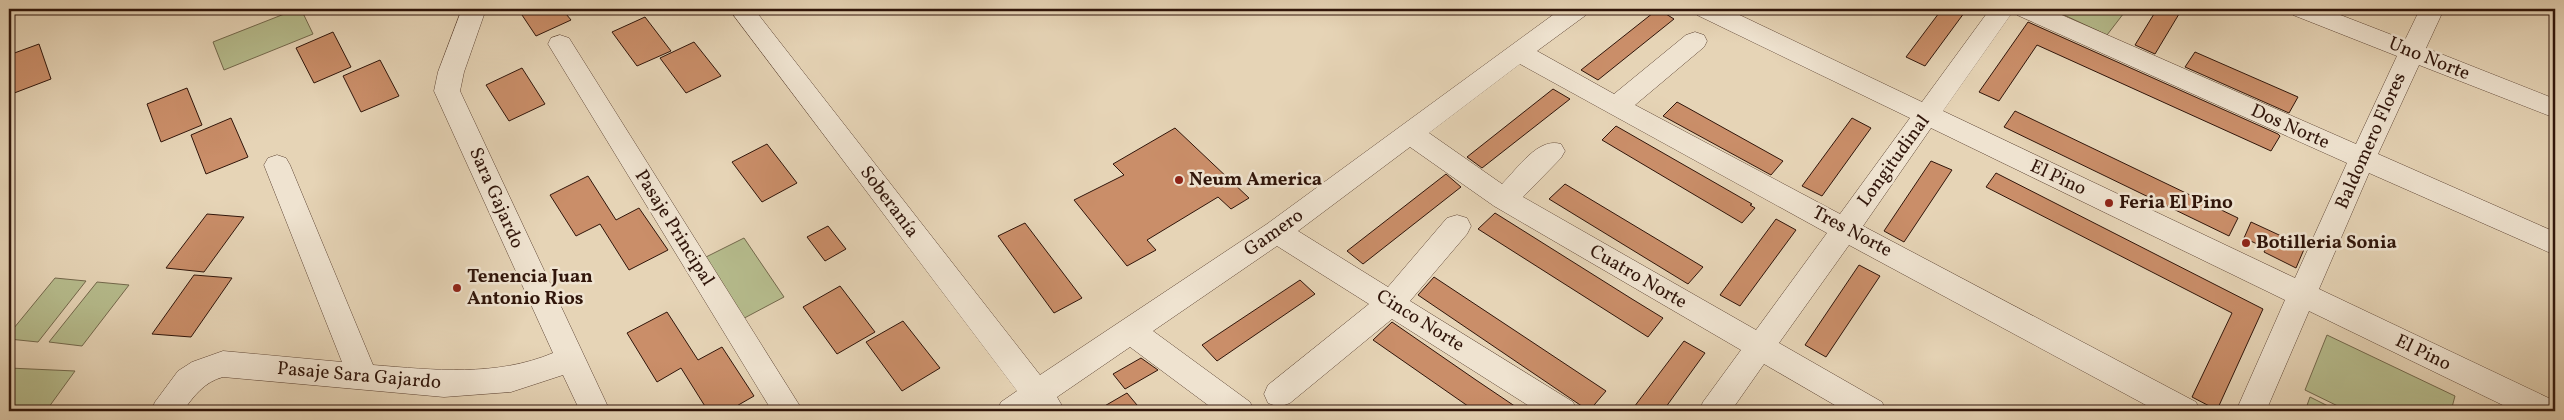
<svg xmlns="http://www.w3.org/2000/svg" width="2564" height="420" viewBox="0 0 2564 420" font-family="Vollkorn,serif">
<style>
.green{fill:#b6bc8d;stroke:#73684c}
.building{fill:#ca8e69;stroke:#30150a}
.lines{fill:none;stroke-linecap:round;stroke-linejoin:round}
.minor-casing{stroke:#5e4535;stroke-width:1}
.minor{fill:#efe3d0;fill-rule:evenodd}
.poi-dot{fill:#8f2418;stroke:#efe3d0;stroke-width:2}
.labels{text-anchor:middle;dominant-baseline:central;stroke-width:5;stroke-linejoin:round;paint-order:stroke}
.street-label{font-size:19px;fill:#30150a;stroke:#efe3d0}
.poi-label{font-size:19px;font-weight:bold;fill:#30150a;stroke:#efe3d0;text-anchor:start}
</style>
<rect width="100%" height="100%" fill="#e6d4b6"/>
<filter id="stains"><feTurbulence type="fractalNoise" baseFrequency=".004" numOctaves="4"/><feColorMatrix values="0 0 0 0 .2 0 0 0 0 .09 0 0 0 0 .02 0 0 0 .5 -.17"/></filter>
<radialGradient id="worn" r=".72"><stop offset=".6" stop-color="#630" stop-opacity="0"/><stop offset="1" stop-color="#630" stop-opacity=".3"/></radialGradient>
<!-- green -->
<g class="green">
<polygon points="297,9 301,9 313,34 224,70 213,42"/>
<polygon points="2051,9 2127,9 2107,35"/>
<polygon points="744,238 784,297 735,323 696,262"/>
<polygon points="55,278 86,281 38,342 9,339 9,334"/>
<polygon points="97,282 129,285 82,346 49,342"/>
<polygon points="2327,335 2455,396 2451,411 2348,411 2305,390"/>
<polygon points="9,368 75,371 46,411 9,411"/>
<polygon points="2310,397 2338,411 2305,411"/>
</g>
<!-- building -->
<g class="building">
<polygon points="518,9 562,9 571,20 536,36"/>
<polygon points="1658,9 1674,19 1598,80 1581,70"/>
<polygon points="1942,9 1967,9 1925,66 1906,57"/>
<polygon points="2157,9 2182,9 2155,54 2135,45"/>
<polygon points="645,17 671,51 637,66 612,32"/>
<polygon points="2028,22 2278,134 2280,136 2271,151 2037,45 1999,101 1979,92"/>
<polygon points="333,32 351,67 314,83 296,48"/>
<polygon points="694,42 721,76 686,93 660,58"/>
<polygon points="39,44 51,79 9,95 9,55"/>
<polygon points="2195,52 2298,97 2289,113 2185,67"/>
<polygon points="380,60 399,96 361,112 343,76"/>
<polygon points="522,68 545,104 509,121 486,85"/>
<polygon points="187,88 202,125 161,142 147,104"/>
<polygon points="1553,89 1570,99 1482,168 1467,157"/>
<polygon points="1677,102 1688,108 1783,161 1771,175 1663,116"/>
<polygon points="2015,111 2238,218 2229,236 2004,127"/>
<polygon points="231,118 248,157 206,174 191,135"/>
<polygon points="1852,118 1871,128 1822,196 1802,186"/>
<polygon points="1616,126 1752,204 1750,205 1755,208 1742,223 1602,140"/>
<polygon points="1175,128 1249,198 1231,209 1218,197 1147,240 1156,250 1127,266 1074,200 1124,175 1113,164"/>
<polygon points="767,144 797,183 762,202 732,162"/>
<polygon points="1931,161 1952,170 1904,242 1884,231"/>
<polygon points="1996,173 2263,309 2217,410 2192,397 2232,313 1986,187"/>
<polygon points="1446,174 1461,187 1363,264 1347,251"/>
<polygon points="588,176 616,220 639,208 668,250 629,270 600,224 576,236 550,195"/>
<polygon points="1565,184 1665,244 1703,267 1688,284 1549,199"/>
<polygon points="1495,213 1632,299 1663,318 1648,337 1478,229"/>
<polygon points="207,214 244,217 204,272 166,268"/>
<polygon points="1776,219 1796,230 1740,306 1720,295"/>
<polygon points="2251,222 2305,247 2296,268 2264,252 2266,248 2244,238"/>
<polygon points="1025,223 1082,298 1054,313 998,236"/>
<polygon points="828,226 846,249 825,261 807,237"/>
<polygon points="1859,265 1880,276 1826,357 1805,345"/>
<polygon points="194,275 232,278 191,337 152,334"/>
<polygon points="1434,277 1508,326 1606,391 1589,411 1418,295"/>
<polygon points="1300,280 1315,294 1217,361 1202,345"/>
<polygon points="840,286 875,332 837,354 803,307"/>
<polygon points="667,312 698,360 722,347 754,396 728,411 708,411 681,368 657,382 627,333"/>
<polygon points="903,321 940,368 902,391 866,342"/>
<polygon points="1392,322 1476,380 1522,411 1475,411 1373,340"/>
<polygon points="1684,341 1705,353 1663,411 1631,411"/>
<polygon points="1141,358 1158,370 1125,389 1113,374"/>
<polygon points="1127,393 1142,411 1096,411"/>
</g>
<g class="lines">
<!-- minor casing -->
<g class="minor-casing">
<g id="minor">
<path d="M462,9H486L464,72L460,91L610,411H580L563,375L511,392L444,397L223,377C204,382 194,396 183,411H151L155,402L178,371L192,362L223,351L342,362L264,165L268,158L277,155L286,158L290,165L373,365C434,370 496,377 553,353L434,91L438,72Z"/>
<path d="M729,9H754L1040,375L1267,224L1561,9H1589L1586,15L1537,51L1614,94L1686,35L1695,32L1704,35L1707,41L1704,47L1635,105L1840,214L1910,118L1697,15L1694,9H1727L1922,102L1990,9H2048L2356,144L2397,56L2293,15L2290,9H2325L2405,40L2420,9H2444L2426,48L2555,99V118L2419,65L2378,154L2555,232V255L2369,173L2319,289L2555,401V411H2515L2309,311L2266,411H2236L2285,300L1931,128L1863,226L2196,402L2200,411H2157L1849,245L1779,343L1882,402L1886,411H1845L1764,364L1731,411H1699L1703,402L1741,350L1494,206L1410,147L1298,231L1388,287L1447,218L1457,215L1467,218L1471,226L1467,234L1410,301L1573,402L1577,411H1537L1392,319L1290,403L1279,407L1268,403L1264,394L1268,385L1369,304L1277,246L1153,331L1250,402L1254,411H1216L1130,347L1057,397L1065,411H997L1001,402L1017,391ZM2014,10L2017,15L2347,163L2295,278L1943,111ZM1520,64L1827,233L1756,330L1523,197L1561,158L1565,151L1561,144C1538,137 1518,168 1502,184L1429,133Z"/>
<polygon points="560,35 569,38 803,411 772,411 548,44 551,38"/>
</g>
</g>
<!-- minor -->
<use href="#minor" class="minor"/>
</g>
<!-- markers -->
<g class="poi-dot">
<circle cx="1179" cy="180" r="5"/>
<circle cx="2109" cy="203" r="5"/>
<circle cx="2246" cy="243" r="5"/>
<circle cx="457" cy="288" r="5"/>
</g>
<g class="labels">
<!-- street labels -->
<g class="street-label">
<text transform="translate(2429 59) rotate(22)">Uno Norte</text>
<text transform="translate(2290 127) rotate(24)">Dos Norte</text>
<text transform="translate(2371 141) rotate(-66)">Baldomero Flores</text>
<text transform="translate(1894 161) rotate(-54)">Longitudinal</text>
<text transform="translate(2058 178) rotate(25)">El Pino</text>
<text transform="translate(496 198) rotate(66)">Sara Gajardo</text>
<text transform="translate(889 202) rotate(53)">Soberanía</text>
<text transform="translate(674 228) rotate(58)">Pasaje Principal</text>
<text transform="translate(1852 232) rotate(28)">Tres Norte</text>
<text transform="translate(1274 233) rotate(-35)">Gamero</text>
<text transform="translate(1638 277) rotate(30)">Cuatro Norte</text>
<text transform="translate(1420 321) rotate(32)">Cinco Norte</text>
<text transform="translate(2423 353) rotate(26)">El Pino</text>
<text transform="translate(359 376) rotate(5)">Pasaje Sara Gajardo</text>
</g>
<!-- poi labels -->
<g class="poi-label">
<text x="1189" y="180">Neum America</text>
<text x="2119" y="203">Feria El Pino</text>
<text x="2256" y="243">Botilleria Sonia</text>
<text x="467" y="277">Tenencia Juan<tspan x="467" dy="22">Antonio Rios</tspan></text>
</g>
</g>
<!-- margin -->
<rect width="2564" height="420" fill="none" stroke="#e6d4b6" stroke-width="30"/>
<rect x="10" y="10" width="2544" height="400" fill="none" stroke="#30150a" stroke-width="2.5"/>
<rect x="15" y="15" width="2534" height="390" fill="none" stroke="#30150a"/>
<rect width="100%" height="100%" filter="url(#stains)"/>
<rect width="100%" height="100%" fill="url(#worn)"/>
</svg>
